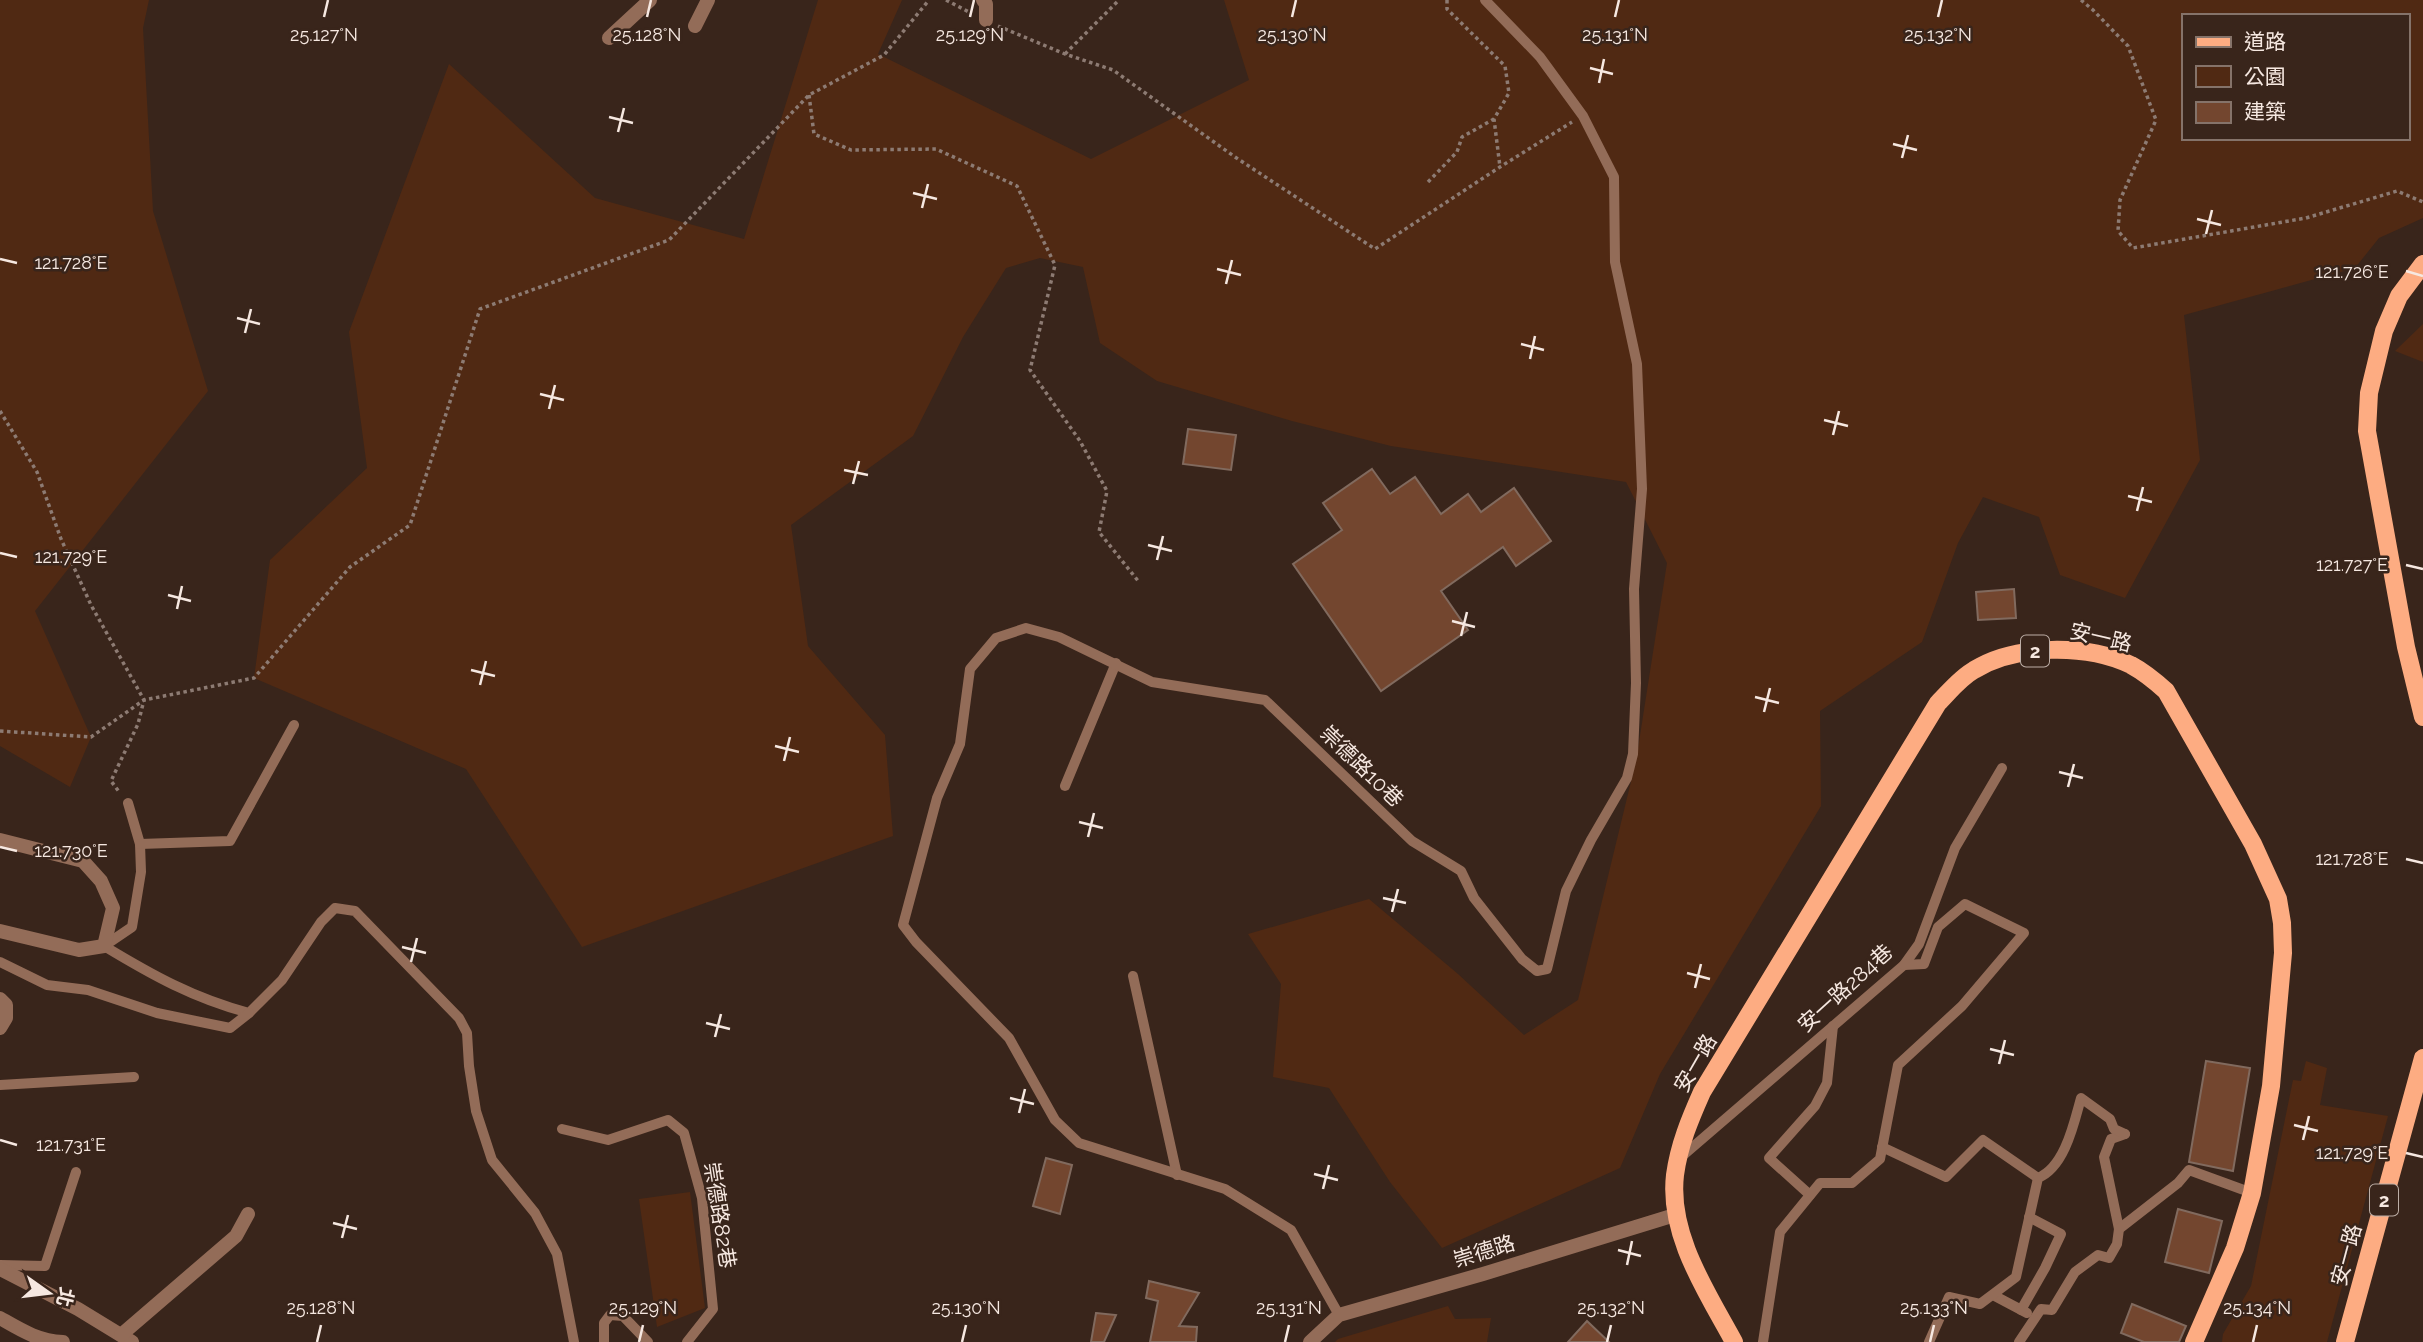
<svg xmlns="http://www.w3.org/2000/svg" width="2423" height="1342" viewBox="0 0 2423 1342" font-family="Raleway,'Noto Sans TC',sans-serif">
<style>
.green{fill:#502913;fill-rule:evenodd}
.building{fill:#73462f;stroke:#816a5e;stroke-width:2}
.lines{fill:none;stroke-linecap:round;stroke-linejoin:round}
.path{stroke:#8d7b73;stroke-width:3.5;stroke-dasharray:3.5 3.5;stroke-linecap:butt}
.lane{stroke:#936c58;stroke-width:10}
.street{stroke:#936c58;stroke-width:14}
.primary{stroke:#fdac82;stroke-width:18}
.ticks{fill:none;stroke:#f6e8e1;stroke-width:2.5}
.labels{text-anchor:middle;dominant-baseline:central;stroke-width:5;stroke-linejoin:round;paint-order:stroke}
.shield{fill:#39251b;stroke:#bdaea6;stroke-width:2}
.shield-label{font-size:19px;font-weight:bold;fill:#f6e8e1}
.street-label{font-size:21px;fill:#f6e8e1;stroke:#39251b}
.ticks-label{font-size:18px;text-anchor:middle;fill:#f6e8e1;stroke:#39251b;stroke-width:5;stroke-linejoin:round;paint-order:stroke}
</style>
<rect width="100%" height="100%" fill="#39251b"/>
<!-- green -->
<g class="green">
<polygon points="0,0 149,0 143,28 153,211 208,391 35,611 91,737 70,787 0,746"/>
<path d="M818,0H902L878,54L1091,159L1249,80L1224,0H2423V218L2379,238L2355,268L2184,315L2200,460L2125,598L2060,575L2039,517L1983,497L1958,543L1922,642L1820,711L1821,806L1660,1074L1620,1168L1442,1248L1390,1182L1329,1088L1273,1077L1281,984L1248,934L1369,899L1458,974L1524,1035L1578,1000L1636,761L1667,563L1626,482L1391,446L1292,421L1157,381L1100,343L1083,267L1040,258L1006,268L963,337L913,436L791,525L808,646L885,735L893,836L582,947L466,769L254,678L270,560L367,468L349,332L449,64L595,198L744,239ZM2183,16H2407V138H2183Z"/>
<polygon points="2423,324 2423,362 2395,351"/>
<polygon points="2306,1061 2327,1068 2320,1105 2388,1116 2327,1342 2222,1342 2223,1334 2251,1286 2293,1080 2301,1081"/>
<polygon points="690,1192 705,1308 657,1327 639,1199"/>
<polygon points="1448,1306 1455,1319 1491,1318 1487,1342 1335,1342 1338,1339"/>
</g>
<!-- building -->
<g class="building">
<polygon points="1188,429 1236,435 1231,470 1183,464"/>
<polygon points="1372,469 1390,494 1415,477 1441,514 1468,494 1481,512 1514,488 1551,541 1516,566 1503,547 1441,591 1468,630 1381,691 1293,564 1342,530 1323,503"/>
<polygon points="2014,589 2016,618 1978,620 1976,592"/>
<polygon points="2206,1061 2250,1068 2233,1171 2189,1162"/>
<polygon points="1046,1158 1072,1165 1060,1214 1033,1206"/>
<polygon points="2178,1209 2222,1221 2209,1273 2165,1262"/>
<polygon points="1149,1281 1199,1293 1179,1326 1197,1327 1196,1342 1150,1342 1158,1301 1146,1298"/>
<polygon points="2132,1304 2186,1326 2179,1342 2144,1342 2121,1333"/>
<polygon points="1096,1313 1116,1315 1104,1342 1091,1342"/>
<polygon points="1587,1321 1609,1342 1568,1342"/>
</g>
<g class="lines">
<!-- path -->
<g class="path">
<polyline points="946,0 969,12"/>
<polyline points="1447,0 1447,9 1505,66 1509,93 1494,119 1500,167"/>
<polyline points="2081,0 2093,10 2128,46 2156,120 2120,200 2118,231 2133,248 2306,218 2397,191 2423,202"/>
<polyline points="998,26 1065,54 1113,70 1235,157 1375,249 1500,167 1572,122"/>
<polyline points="1065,54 1119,0"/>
<polyline points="809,95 814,134 851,150 936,149 1017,186 1055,265 1030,370 1080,441 1107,491 1099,532 1139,582"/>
<polyline points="1428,182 1457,152 1462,137 1494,119"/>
<polyline points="0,411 37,472 61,539 91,605 144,700 138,724 111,781 120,793"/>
<polyline points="0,731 91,737 144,700 254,678 350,567 410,525 480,309 669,240 809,95 884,55 929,0"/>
</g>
<!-- lane -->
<g class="lane">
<polyline points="1065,786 1116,663"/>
<path d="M128,803L140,844L141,872L132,927L104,946C152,975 193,998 249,1013L282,980L321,922L335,908L355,911L459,1018L467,1033L469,1066L476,1111L492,1160L535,1213L557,1254L574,1342"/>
<polyline points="140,844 230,841 294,725"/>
<polyline points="0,962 47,985 88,990 157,1013 230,1028 249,1013"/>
<polyline points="1133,976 1177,1175"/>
<polyline points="0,1085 134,1077"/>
<polyline points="562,1129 608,1140 668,1120 684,1133 702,1198 713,1309 687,1342"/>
<polyline points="1882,1147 1946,1177 1983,1140 2038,1178"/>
<polyline points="1680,1158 1904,965 1919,944 1955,848 2002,768"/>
<polyline points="1810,1195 1769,1158 1815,1106 1827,1083 1833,1026"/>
<polyline points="2119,1229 2104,1157 2111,1139 2125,1134"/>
<polyline points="0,1265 45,1266 76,1172"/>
<polyline points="1993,1295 2027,1313"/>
<polyline points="2021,1310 2045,1268 2061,1234 2029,1217"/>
<polyline points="1339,1315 1291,1230 1225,1189 1079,1143 1055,1120 1009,1038 916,942 903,925 937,798 960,744 970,669 996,638 1026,628 1059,637 1152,682 1265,700 1412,841 1461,871 1474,898 1522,959 1537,971 1547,969 1566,891 1591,840 1627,778 1633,754 1636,683 1634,589 1642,489 1637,364 1615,262 1614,177 1583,116 1540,57 1485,0"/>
<polyline points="604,1342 604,1323 610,1315 623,1316 648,1342"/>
<polyline points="1763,1342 1780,1232 1820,1183 1852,1183 1880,1159 1898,1065 1962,1006 2024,933 1965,904 1938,927 1924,964 1904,965"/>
<path d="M1929,1342L1949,1297L1980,1304L2016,1277L2038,1178C2065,1167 2074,1123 2081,1098L2110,1119L2114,1129L2125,1134"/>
<polyline points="2019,1342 2041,1309 2052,1310 2075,1272 2098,1255 2109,1258 2117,1244 2119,1229 2178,1183 2189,1170 2252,1193"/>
</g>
<!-- street -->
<g class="street">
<polyline points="983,0 986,4 986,20"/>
<polyline points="695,26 708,0"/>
<polyline points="609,38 650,0"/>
<polyline points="0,840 83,861 101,881 113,908 104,946 79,950 0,931"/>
<polyline points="0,999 6,1005 6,1018 0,1028"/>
<polyline points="0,1269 78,1309 132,1342"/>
<path d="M0,1318C21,1330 38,1341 63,1342"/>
<polyline points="121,1335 236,1236 248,1214"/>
<polyline points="1310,1342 1339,1315 1483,1274 1678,1214"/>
</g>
<!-- primary -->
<g class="primary">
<polyline points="2423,264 2399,296 2384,331 2369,393 2367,431 2406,647 2423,717"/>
<path d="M1734,1342C1707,1292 1668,1235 1675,1175C1679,1145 1690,1119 1702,1092L1938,703C1949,692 1960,678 1974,670C2016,644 2087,644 2131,665C2144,672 2155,681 2166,691L2253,844L2278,899L2282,923L2283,953L2271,1086L2252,1193L2235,1248L2194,1342"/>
<polyline points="2345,1342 2423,1058"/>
</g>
</g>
<!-- ticks -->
<path class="ticks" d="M324,17L328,0M647,17L651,0M970,17L974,0M1292,17L1296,0M1615,17L1619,0M1938,17L1942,0M1590,68L1613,74M1599,83L1604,59M609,117L633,123M618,132L624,108M1893,144L1917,150M1902,158L1908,135M913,193L937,199M922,208L928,184M2197,219L2221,225M2206,234L2212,210M0,259L17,263M1217,269L1241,275M2406,271L2423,276M1226,284L1232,260M237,318L260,324M245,333L251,309M1521,344L1544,350M1530,359L1535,336M540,394L564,400M549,409L555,385M1824,420L1848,426M1833,435L1839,411M844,470L868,475M853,484L859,461M2128,496L2152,502M2137,511L2143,487M1148,545L1172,551M0,553L17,557M1157,560L1163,536M2406,565L2423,569M168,595L191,601M177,609L182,586M1452,621L1475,627M1461,636L1467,612M471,670L495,676M480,685L486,661M1755,697L1779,703M1764,712L1770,688M775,746L799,752M784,761L790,737M2059,772L2083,778M2068,787L2074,764M1079,822L1103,828M1088,837L1094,813M0,847L17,851M2406,859L2423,863M1383,898L1406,903M1392,912L1398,889M402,947L426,953M411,962L417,938M1687,973L1710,979M1695,988L1701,964M706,1023L730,1029M715,1037L721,1014M1990,1049L2014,1055M1999,1064L2005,1040M1010,1098L1034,1104M1019,1113L1025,1089M2294,1125L2318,1131M0,1140L17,1145M2303,1140L2309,1116M2406,1153L2423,1157M1314,1174L1338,1180M1323,1189L1329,1165M333,1223L357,1229M342,1238L348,1215M1618,1250L1641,1256M1627,1265L1632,1241M317,1342L321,1325M639,1342L643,1325M962,1342L966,1325M1285,1342L1289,1325M1607,1342L1611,1325M1930,1342L1934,1325M2253,1342L2257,1325"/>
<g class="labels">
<!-- shield labels -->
<g class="shield">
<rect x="2021" y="635.5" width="28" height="31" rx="5"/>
<rect x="2370" y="1184.5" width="28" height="31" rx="5"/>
</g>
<g class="shield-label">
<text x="2035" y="651">2</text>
<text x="2384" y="1200">2</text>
</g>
<!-- street labels -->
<g class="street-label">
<text transform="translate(2101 637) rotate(13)">安一路</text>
<text transform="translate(1362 766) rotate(44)">崇德路10巷</text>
<text transform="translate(1845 988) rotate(-42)">安一路284巷</text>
<text transform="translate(1695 1063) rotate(-60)">安一路</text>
<text transform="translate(720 1215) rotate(81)">崇德路82巷</text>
<text transform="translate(1484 1251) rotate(-17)">崇德路</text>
<text transform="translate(2346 1255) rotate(-75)">安一路</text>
</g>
</g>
<g class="ticks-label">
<text x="324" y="41">25.127°N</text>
<text x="647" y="41">25.128°N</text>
<text x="970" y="41">25.129°N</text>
<text x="1292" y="41">25.130°N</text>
<text x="1615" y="41">25.131°N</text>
<text x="1938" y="41">25.132°N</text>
<text x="71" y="269">121.728°E</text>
<text x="2352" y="278">121.726°E</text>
<text x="71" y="563">121.729°E</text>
<text x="2352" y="571">121.727°E</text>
<text x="71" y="857">121.730°E</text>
<text x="2352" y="865">121.728°E</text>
<text x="71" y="1151">121.731°E</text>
<text x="2352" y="1159">121.729°E</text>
<text x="321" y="1314">25.128°N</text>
<text x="643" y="1314">25.129°N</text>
<text x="966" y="1314">25.130°N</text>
<text x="1289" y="1314">25.131°N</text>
<text x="1611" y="1314">25.132°N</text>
<text x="1934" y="1314">25.133°N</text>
<text x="2257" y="1314">25.134°N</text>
</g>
<!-- legend -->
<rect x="2182" y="14" width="228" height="126" fill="#39251b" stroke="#85736a" stroke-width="2"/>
<rect x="2196" y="37" width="35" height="10" fill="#fdac82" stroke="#85736a" stroke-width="2"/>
<text x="2244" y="49" font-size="21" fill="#f6e8e1">道路</text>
<rect x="2196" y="66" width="35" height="21" fill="#502913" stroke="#85736a" stroke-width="2"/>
<text x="2244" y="84" font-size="21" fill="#f6e8e1">公園</text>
<rect x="2196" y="102" width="35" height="21" fill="#73462f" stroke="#85736a" stroke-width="2"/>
<text x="2244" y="119" font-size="21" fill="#f6e8e1">建築</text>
<!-- north arrow -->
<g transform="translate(49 1293) rotate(104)" stroke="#39251b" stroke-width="5" paint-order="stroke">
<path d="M0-5L12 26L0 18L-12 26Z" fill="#f6e8e1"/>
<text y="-10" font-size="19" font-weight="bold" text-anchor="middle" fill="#f6e8e1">北</text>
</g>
</svg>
